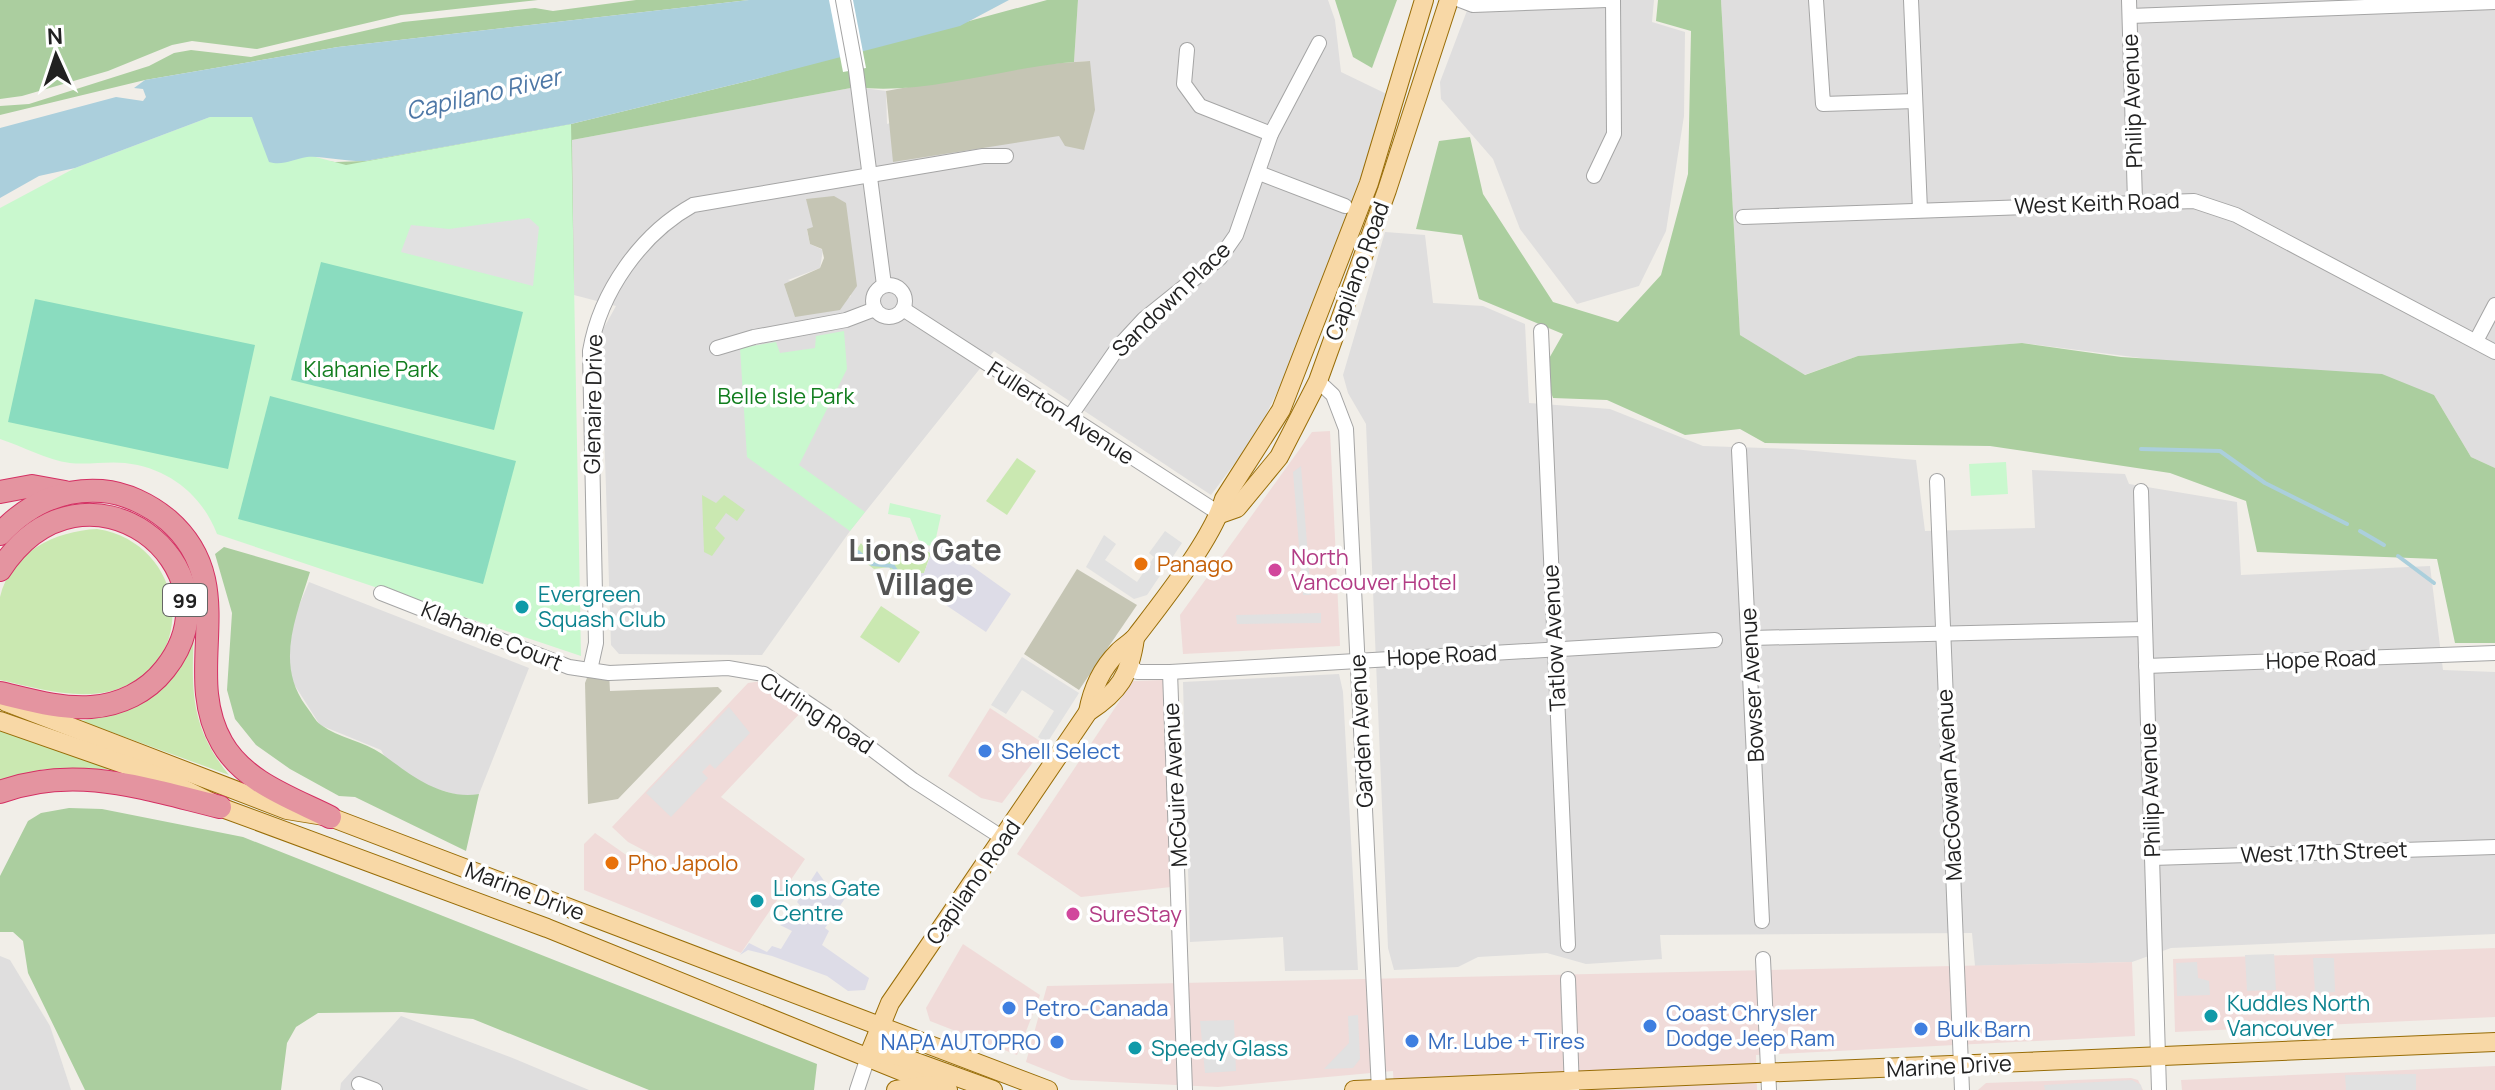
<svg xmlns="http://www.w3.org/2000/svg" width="2495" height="1090" viewBox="0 0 2495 1090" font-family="Manrope,sans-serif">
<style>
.residential{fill:#dfdede;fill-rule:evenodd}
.commercial{fill:#f0dbd9}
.construction{fill:#c5c5b4}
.grass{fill:#cae8b1}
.forest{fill:#abce9f}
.park{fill:#c9f8ce}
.pitch{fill:#8adcbf}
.parking{fill:#e1e1e1}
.plaza{fill:#dddce7}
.water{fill:#abcfdc}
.pier{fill:#fff}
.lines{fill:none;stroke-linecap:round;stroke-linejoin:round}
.stream{stroke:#abcfdc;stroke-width:4}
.minor-casing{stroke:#a5a5a5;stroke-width:16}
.major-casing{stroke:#986d07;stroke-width:20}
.highway-casing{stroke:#d43063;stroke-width:24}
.minor{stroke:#fff;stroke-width:14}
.major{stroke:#f8d8a6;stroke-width:18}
.highway{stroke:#e494a0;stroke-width:22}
.food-dot{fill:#e8710a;stroke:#fff;stroke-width:3}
.hotel-dot{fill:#d1479c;stroke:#fff;stroke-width:3}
.culture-dot{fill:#0f9aa8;stroke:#fff;stroke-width:3}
.shop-dot{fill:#3f7fe0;stroke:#fff;stroke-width:3}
.labels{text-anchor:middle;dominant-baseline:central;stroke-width:7;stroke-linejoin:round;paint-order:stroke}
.shield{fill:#fff;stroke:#646464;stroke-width:2}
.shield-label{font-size:20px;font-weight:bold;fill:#212121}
.street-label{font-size:22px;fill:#212121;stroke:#fff}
.park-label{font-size:22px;fill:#117d1e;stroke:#fff}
.hotel-label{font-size:22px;fill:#b23c85;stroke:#fff;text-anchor:start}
.food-label{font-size:22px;fill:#c56008;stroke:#fff;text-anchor:start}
.culture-label{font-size:22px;fill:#0d838f;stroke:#fff;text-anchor:start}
.shop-label{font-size:22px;fill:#366cbe;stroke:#fff;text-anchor:start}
.water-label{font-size:24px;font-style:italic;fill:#4d77a6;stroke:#fff}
.district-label{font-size:30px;font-weight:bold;fill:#545454;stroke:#fff}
</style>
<rect width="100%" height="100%" fill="#f1eee8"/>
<!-- residential -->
<g class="residential">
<path d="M1078,0H1328L1335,20L1341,72L1397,99L1308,329L1256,435L1211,495L994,351L850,531L762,655L619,654L611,645L601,333L616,306L574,295L572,140L856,87L886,91L887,124L1090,61L1074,62ZM813,228L851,296L844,301L788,280L820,268L823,250L810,244L807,230Z"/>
<polygon points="1471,0 1654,0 1652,22 1685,32 1684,116 1666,231 1639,286 1577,304 1520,229 1493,159 1441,99 1440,82"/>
<polygon points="1721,0 2495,0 2495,468 2471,457 2434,395 2022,343 1858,356 1804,375 1740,335"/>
<polygon points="1385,232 1425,235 1433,303 1483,306 1525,324 1529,403 1610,409 1703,446 1792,449 1916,460 1925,531 2035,528 2032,470 2125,474 2129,484 2237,502 2241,575 2430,566 2443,670 2495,672 2495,934 2171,948 2132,962 1975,966 1972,933 1660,935 1662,959 1586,964 1547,953 1478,957 1458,967 1394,970 1388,948 1366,424 1348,393 1343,375"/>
<polygon points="309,582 529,668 479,794 464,797 424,785 389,764 381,750 320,725 292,681 288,653 295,615"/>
<polygon points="1339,674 1343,692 1358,970 1285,971 1283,937 1190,942 1183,682"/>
<polygon points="0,956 10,960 50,1026 71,1090 0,1090"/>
<polygon points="401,1016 515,1059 589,1090 340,1090 341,1083"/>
</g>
<!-- commercial -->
<g class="commercial">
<polygon points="1330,431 1340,646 1183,654 1180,615 1312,432"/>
<polygon points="1163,680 1171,887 1081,897 1017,854 1133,681"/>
<polygon points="762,681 804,709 721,797 805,859 741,953 584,890 584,844 595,833 656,876 666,862 628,842 612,827 748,683"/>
<polygon points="990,708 1046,745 1002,803 981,798 948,776"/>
<polygon points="963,944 1040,995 1017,1055 930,1021 926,1008"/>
<polygon points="2495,948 2495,1017 2175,1032 2173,959"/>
<polygon points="2132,962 2135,1036 1756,1055 1757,1090 1394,1090 1393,1071 1218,1087 1071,1080 1026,1062 1047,986"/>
<polygon points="2495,1066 2495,1090 2182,1090 2181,1080"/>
<polygon points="2131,1078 2138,1080 2143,1090 1978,1090 1986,1083"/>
</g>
<!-- construction -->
<g class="construction">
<polygon points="1090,61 1095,110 1084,150 1065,146 1059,136 893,162 886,91 1030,65"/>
<polygon points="834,196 846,203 857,286 840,310 795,317 784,284 820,268 824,258 822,249 810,244 807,229 813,227 806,199"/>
<polygon points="1077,569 1137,605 1079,690 1024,654"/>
<polygon points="590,670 609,673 610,691 718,687 722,691 618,799 588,804 585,683"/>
</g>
<!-- grass -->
<g class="grass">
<polygon points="1017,458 1036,471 1007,515 986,501"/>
<polygon points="702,495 716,503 724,495 745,510 737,521 726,513 715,528 725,538 712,556 704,552"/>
<path d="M97,529C187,543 201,664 115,690C78,701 36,688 0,680C0,654 0,621 0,597C11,552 55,531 97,529Z"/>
<polygon points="912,541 916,548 931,553 924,573 907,574 899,584 889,567 874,569 854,554 861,543 868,553 879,543 888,546 882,560 894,561"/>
<polygon points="881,606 920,632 899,663 860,637"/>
<path d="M194,634C191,692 191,728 229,775L81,721C135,711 178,690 194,634Z"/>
<polygon points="0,729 110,769 44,769 0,781"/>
</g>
<!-- forest -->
<g class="forest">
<polygon points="0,0 538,0 401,15 257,49 192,41 172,45 108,71 22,96 0,99"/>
<polygon points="636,0 749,0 338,47 145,80 0,115 0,106 29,104 149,66 174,53 191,50 251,57 403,22 535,8 553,11"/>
<path d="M1047,0H1078L1074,62C1005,67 922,96 856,87L572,140L574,295L242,151L335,162L365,161L571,124L752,80Z"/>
<polygon points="1335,0 1397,0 1372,68 1353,57"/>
<polygon points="1658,0 1721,0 1740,335 1805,375 1858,356 2022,343 2121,357 2382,374 2434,395 2471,457 2495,468 2495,643 2455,643 2437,559 2257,552 2246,501 2170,473 1990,446 1765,443 1740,429 1685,435 1607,400 1553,398 1543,369 1563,334 1479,299 1462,235 1416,229 1439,141 1470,137 1483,194 1553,302 1618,322 1661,275 1688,174 1691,31 1656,21"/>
<path d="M224,547L310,572C296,617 275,664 306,706C311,712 315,721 321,725C339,738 363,741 382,754C411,775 441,800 479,794L466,851L355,797L339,796L290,769L256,745L235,719L227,690L232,613L215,554Z"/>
<polygon points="69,808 102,809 243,837 817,1064 814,1090 649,1090 473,1019 402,1012 318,1013 296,1027 287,1043 281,1090 85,1090 28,973 23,941 13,932 0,932 0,876 28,821 41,813"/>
</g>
<!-- park -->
<g class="park">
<path d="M210,117H252L312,156L346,165L571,124L581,656L217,534C202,495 169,468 125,463C107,461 88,465 70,463C47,460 22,446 0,439V208L75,168Z"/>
<polygon points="844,331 847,369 799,465 865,512 850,531 747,457 740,348 776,342 780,353 815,348 816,336"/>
<polygon points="2006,462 2008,494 1971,496 1969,464"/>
<polygon points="890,503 941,515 934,547 920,543 910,518 888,514"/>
</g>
<!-- pitch -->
<g class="pitch">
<polygon points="321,262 523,312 494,430 291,380"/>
<polygon points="35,299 255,345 228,469 8,422"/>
<polygon points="270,396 516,461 483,584 238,519"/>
</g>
<!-- parking -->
<g class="parking">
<polygon points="529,218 539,227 533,286 401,252 411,225 449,229"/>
<polygon points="1301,466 1311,595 1303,595 1293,472"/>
<polygon points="1165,531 1182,543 1147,595 1134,599 1086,567 1104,535 1116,544 1105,560 1137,582 1154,557 1149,553"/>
<polygon points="1321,613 1321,623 1237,624 1236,615"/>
<polygon points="1022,657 1079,693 1047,743 1038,737 1054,711 1022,690 1006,714 991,705"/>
<polygon points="729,707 750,733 715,769 710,764 702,772 708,778 671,817 646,793"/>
<polygon points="2274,954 2276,990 2247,991 2245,955"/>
<polygon points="2313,958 2334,958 2335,992 2315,993"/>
<polygon points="2197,962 2198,978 2209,981 2210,995 2177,996 2176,963"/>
<polygon points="1358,1015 1360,1059 1353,1068 1324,1069 1349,1043 1348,1016"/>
<polygon points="1234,1020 1236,1071 1205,1073 1200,1021"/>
<polygon points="2416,1074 2416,1090 2346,1090 2345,1075"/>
<polygon points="2132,1080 2141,1085 2142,1090 2045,1090 2044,1085"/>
</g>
<!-- plaza -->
<g class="plaza">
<polygon points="938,542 1011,594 986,632 913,583 908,590 899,584 907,574 924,573 931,554 928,550"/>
<polygon points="817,871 830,889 844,892 852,888 825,928 829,931 822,945 869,978 865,990 848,991 827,976 772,956 748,950 740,955 749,943 767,952 772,946 781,949 792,931 780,925 785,916 796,922 804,910 797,902"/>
</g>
<!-- water -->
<path class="water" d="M749,0H1009L960,26L752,80L571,124L365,161C349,162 317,155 307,157C293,159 283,166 269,162L252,117H210L75,168L39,176L0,198V128L116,97L143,101L146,97L143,89L134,88L145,80L338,47Z"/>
<!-- pier -->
<polygon class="pier" points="829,0 853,0 866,68 843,72"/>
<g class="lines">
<!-- stream -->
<g class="stream">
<polyline points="2141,449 2220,451 2265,483 2347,524"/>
<polyline points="2360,531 2384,545"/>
<polyline points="858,552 872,564 893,566 902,580"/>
<polyline points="2398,556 2434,583"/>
</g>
<!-- minor casing -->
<g class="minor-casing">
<g id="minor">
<polyline points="843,0 856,70 884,285"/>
<polyline points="1460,0 1473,5 1607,0"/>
<polyline points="1816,0 1823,104 1915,101"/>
<polyline points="1911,0 1920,210"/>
<polyline points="2129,0 2135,201"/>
<polyline points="2130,16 2495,2"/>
<polyline points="1187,50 1184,84 1200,106 1271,134"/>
<polyline points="1259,173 1345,206"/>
<polyline points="1594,176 1614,134 1613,0"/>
<polyline points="1743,217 2194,201 2236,215 2495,352"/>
<circle cx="889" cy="301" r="16"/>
<polyline points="903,309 1220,514"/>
<polyline points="1541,331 1568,945"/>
<polyline points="2476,341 2495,305"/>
<polyline points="717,348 754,337 846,320 875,309"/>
<polyline points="1318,381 1333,395 1346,429 1379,1090"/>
<polyline points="1069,418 1119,346 1144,319 1220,258 1236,235 1271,134 1319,43"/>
<polyline points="1739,450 1762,921"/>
<polyline points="1937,481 1962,1090"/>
<polyline points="2141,491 2159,1090"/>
<polyline points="381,593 569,667 609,673 728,668 764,674 837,723 913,780 1003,838"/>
<polyline points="1751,638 2145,629"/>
<polyline points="1132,666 1137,672 1170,672 1715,640"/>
<polyline points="2146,666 2495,653"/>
<path d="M590,670L596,643L590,351C600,292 641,234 693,205L983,156H1006"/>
<polyline points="1170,672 1185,1090"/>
<polyline points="2152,858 2495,847"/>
<polyline points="1763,959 1769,1090"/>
<polyline points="1568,979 1572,1090"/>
<polyline points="359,1084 375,1090"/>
<polyline points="857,1090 868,1057"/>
</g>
</g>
<!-- major casing -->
<g class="major-casing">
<g id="major">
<polyline points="1220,514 1237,508 1279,457 1318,381 1387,190 1449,0"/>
<polyline points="6,702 287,810 330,817 1048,1090"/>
<path d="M1088,712C1092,690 1102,668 1118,652C1124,646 1132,642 1137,635C1163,601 1213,538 1224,499L1281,410L1369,183L1424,0"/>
<polyline points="0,721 155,775 225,809 547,928 948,1090"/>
<polyline points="874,1054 899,1056 993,1090"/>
<path d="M868,1057L890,1003L912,971L1088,712C1119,692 1130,675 1135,638"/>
<polyline points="896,1090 929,1085"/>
<polyline points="1354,1090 2495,1042"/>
</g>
</g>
<!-- highway casing -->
<g class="highway-casing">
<g id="highway">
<polyline points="0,492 32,486 65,492"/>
<path d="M0,534C28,504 61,488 102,491C126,493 150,505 168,520C243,585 180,670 222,743C244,782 292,798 330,817"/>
<path d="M0,570C85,440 246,567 165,669C147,692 120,705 91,707C60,709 30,700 0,693"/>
<path d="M0,792C76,764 145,789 220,807"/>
</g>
</g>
<!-- minor -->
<use href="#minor" class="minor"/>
<!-- major -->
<use href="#major" class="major"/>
<!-- highway -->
<use href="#highway" class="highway"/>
</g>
<!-- markers -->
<g class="food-dot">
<circle cx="1141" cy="564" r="8"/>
<circle cx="612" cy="863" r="8"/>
</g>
<g class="hotel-dot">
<circle cx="1275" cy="570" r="8"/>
<circle cx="1073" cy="914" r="8"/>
</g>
<g class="culture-dot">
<circle cx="522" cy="607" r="8"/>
<circle cx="757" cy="901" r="8"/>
<circle cx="2211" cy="1016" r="8"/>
<circle cx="1135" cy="1048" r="8"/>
</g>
<g class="shop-dot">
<circle cx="985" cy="751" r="8"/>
<circle cx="1009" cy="1008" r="8"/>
<circle cx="1650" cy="1026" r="8"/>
<circle cx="1921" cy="1029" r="8"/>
<circle cx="1412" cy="1041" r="8"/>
<circle cx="1057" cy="1042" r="8"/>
</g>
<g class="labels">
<!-- shield labels -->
<rect class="shield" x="163" y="584" width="44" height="32" rx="6"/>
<g class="shield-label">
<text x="185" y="600">99</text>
</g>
<!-- street labels -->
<g class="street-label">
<text transform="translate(2132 101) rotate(-92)">Philip Avenue</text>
<text transform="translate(2097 203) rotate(-2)">West Keith Road</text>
<text transform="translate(1357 271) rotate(-70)">Capilano Road</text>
<text transform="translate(1171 299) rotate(-44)">Sandown Place</text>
<text transform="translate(593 404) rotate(-89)">Glenaire Drive</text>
<text transform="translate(1061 413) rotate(33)">Fullerton Avenue</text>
<text transform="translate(492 636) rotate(22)">Klahanie Court</text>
<text transform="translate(1554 638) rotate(-93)">Tatlow Avenue</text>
<text transform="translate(1442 655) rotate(-3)">Hope Road</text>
<text transform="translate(2321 659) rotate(-2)">Hope Road</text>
<text transform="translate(1752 685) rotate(-93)">Bowser Avenue</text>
<text transform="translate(817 713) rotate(33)">Curling Road</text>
<text transform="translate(1361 731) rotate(-93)">Garden Avenue</text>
<text transform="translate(1175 785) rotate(-93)">McGuire Avenue</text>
<text transform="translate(1949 785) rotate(-93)">MacGowan Avenue</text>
<text transform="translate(2150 790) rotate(-92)">Philip Avenue</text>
<text transform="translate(2324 852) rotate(-2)">West 17th Street</text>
<text transform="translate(973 882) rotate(-55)">Capilano Road</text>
<text transform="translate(525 891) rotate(21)">Marine Drive</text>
<text transform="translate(1949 1066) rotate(-3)">Marine Drive</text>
</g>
<!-- park labels -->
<g class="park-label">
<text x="371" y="369">Klahanie Park</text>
<text x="786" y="396">Belle Isle Park</text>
</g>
<!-- hotel labels -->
<g class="hotel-label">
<text x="1291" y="557">North<tspan x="1291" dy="25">Vancouver Hotel</tspan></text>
<text x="1089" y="914">SureStay</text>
</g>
<!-- food labels -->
<g class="food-label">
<text x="1157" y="564">Panago</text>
<text x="628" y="863">Pho Japolo</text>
</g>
<!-- culture labels -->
<g class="culture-label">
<text x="538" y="594">Evergreen<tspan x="538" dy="25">Squash Club</tspan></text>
<text x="773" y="888">Lions Gate<tspan x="773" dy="25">Centre</tspan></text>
<text x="2227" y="1003">Kuddles North<tspan x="2227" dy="25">Vancouver</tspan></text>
<text x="1151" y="1048">Speedy Glass</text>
</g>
<!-- shop labels -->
<g class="shop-label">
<text x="1001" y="751">Shell Select</text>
<text x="1025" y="1008">Petro-Canada</text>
<text x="1666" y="1013">Coast Chrysler<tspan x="1666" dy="25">Dodge Jeep Ram</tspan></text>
<text x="1937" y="1029">Bulk Barn</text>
<text x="1428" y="1041">Mr. Lube + Tires</text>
<text x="1041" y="1042" text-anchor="end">NAPA AUTOPRO</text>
</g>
<!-- water labels -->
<g class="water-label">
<text transform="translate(483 93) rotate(-13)">Capilano River</text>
</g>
<!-- district labels -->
<g class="district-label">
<text x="925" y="549">Lions Gate<tspan x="925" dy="34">Village</tspan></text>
</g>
</g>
<!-- north arrow -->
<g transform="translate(56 56) rotate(357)" stroke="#ffffff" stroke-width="6" paint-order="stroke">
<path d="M0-6L14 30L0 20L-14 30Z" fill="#212121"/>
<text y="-12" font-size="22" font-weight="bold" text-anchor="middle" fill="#212121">N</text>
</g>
</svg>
